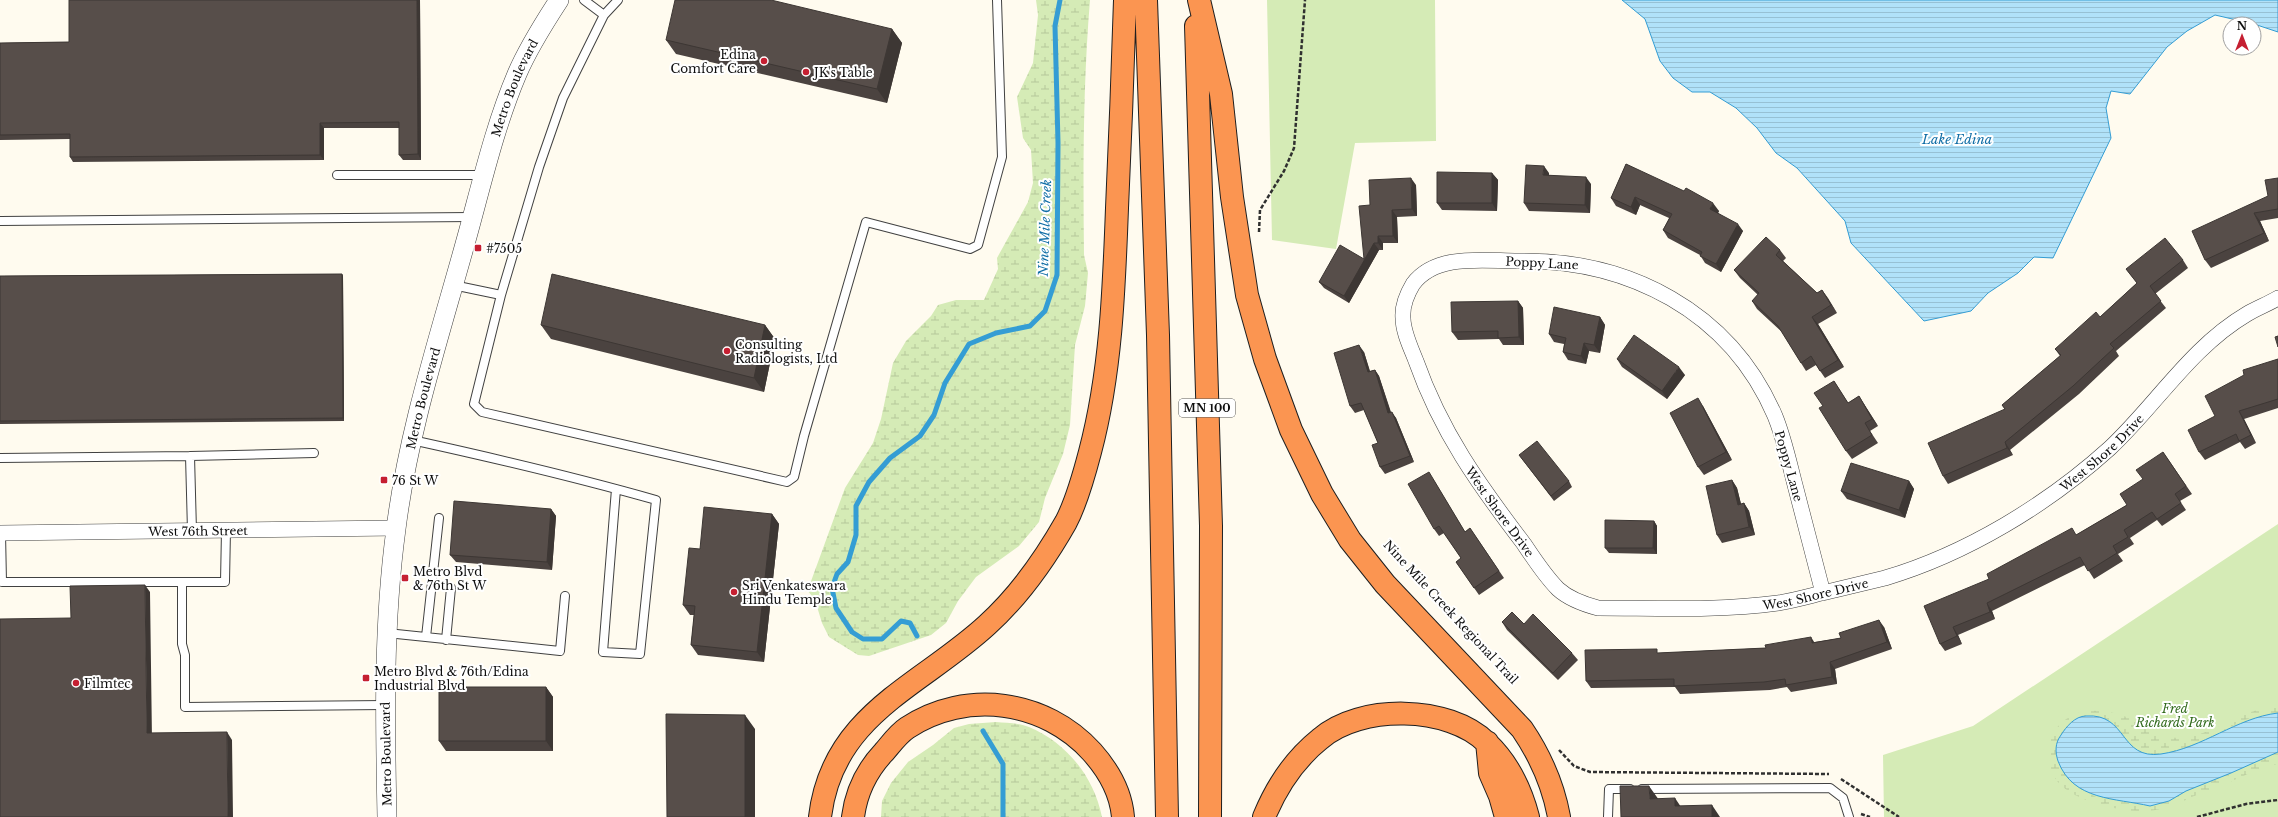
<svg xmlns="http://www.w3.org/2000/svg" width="2278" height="817" font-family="'Libre Baskerville',serif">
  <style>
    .green { fill: #d5ebb6 }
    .wetland { fill: url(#wetland-marsh) }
    .water { fill: url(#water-rules); stroke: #349dd4 }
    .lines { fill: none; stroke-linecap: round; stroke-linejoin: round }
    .stream { stroke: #349dd4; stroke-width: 5 }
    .service-casing { stroke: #414141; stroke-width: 10 }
    .minor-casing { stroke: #414141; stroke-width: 16 }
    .tertiary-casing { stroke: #414141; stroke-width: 20 }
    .motorway-casing { stroke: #1f1f1f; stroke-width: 24 }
    .path { stroke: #303030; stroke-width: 2.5; stroke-dasharray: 4 2; stroke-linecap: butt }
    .service { stroke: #fff; stroke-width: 8 }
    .minor { stroke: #fff; stroke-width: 15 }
    .tertiary { stroke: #fff; stroke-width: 19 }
    .motorway { stroke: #fb9551; stroke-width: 22 }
    .wall { fill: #4b4340 }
    .shaded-wall { fill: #3d3734 }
    .building { fill: #574e4a; stroke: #3d3734 }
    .poi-dot { fill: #c51f31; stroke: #fff; stroke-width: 1.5 }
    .labels { text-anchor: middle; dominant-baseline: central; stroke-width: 4; stroke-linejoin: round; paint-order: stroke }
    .shield { fill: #fff; stroke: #565656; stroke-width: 1 }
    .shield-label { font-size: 11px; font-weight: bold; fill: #0e0e0e }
    .poi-label { font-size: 12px; fill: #0e0e0e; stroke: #fff; text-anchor: start }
    .street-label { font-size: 12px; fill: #0e0e0e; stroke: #fff }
    .park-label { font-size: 12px; font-style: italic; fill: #30691b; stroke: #fff }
    .water-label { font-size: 13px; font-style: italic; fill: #116ea6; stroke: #fff }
  </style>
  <defs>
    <pattern id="wetland-marsh" width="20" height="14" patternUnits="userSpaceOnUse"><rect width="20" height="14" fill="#d5ebb6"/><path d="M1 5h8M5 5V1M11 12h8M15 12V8" fill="none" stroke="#b6c89b"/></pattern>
    <pattern id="water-rules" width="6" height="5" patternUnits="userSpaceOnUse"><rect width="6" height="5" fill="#b1e2f9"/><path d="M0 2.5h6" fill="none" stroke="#97c1d4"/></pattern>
  </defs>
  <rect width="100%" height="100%" fill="#fffbef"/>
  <path class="green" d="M1267,0H1435L1436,141L1355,143L1336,249L1272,240Z
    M2278,524V817H1884L1883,755L1973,726Z"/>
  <path class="wetland" d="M1036,0H1090C1083,85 1083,170 1084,255L1088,273L1085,306L1075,345L1070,425L1063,454L1045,498L1039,522L1019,546L976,577L958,601L946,623L931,635L869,656L858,655L829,637L822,623L815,600L808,591L810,584L845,488L873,443L881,419L893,363L906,341L931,316L938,305L956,300H984L998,269L997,258L1028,202L1033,183L1031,150L1023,138L1017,97L1033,63L1038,15Z
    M2278,707V713C2266,714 2256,716 2245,720C2222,730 2163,766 2139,753C2131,749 2119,730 2113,723L2079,718L2067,726L2061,769L2073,784L2098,798L2150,806L2169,801L2186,791L2231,773L2278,752V764C2261,767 2246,775 2230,782C2218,787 2206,791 2194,796C2180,803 2164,810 2148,811C2123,813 2069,801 2055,778C2049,769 2049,756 2050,745C2051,730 2064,718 2078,713C2093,708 2117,712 2131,719C2142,725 2153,735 2165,737C2195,742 2226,723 2251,712C2259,709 2270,709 2278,707Z
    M996,722C1007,723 1019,723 1029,727C1067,743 1094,777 1102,817H881L882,801L891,783L908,762L933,745L954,728L969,724Z"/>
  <path class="water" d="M1622,0H2278V32L2254,24L2215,15L2187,31L2167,47L2130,94L2111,91L2106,108L2111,138L2053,258L2034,257L2018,273L1988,293L1971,311L1924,321L1851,243L1845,221L1797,168L1776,153L1757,128L1736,108L1710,92H1692L1673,78L1660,61L1645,19Z
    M2278,713V752L2231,773L2186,791L2169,801L2150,806C2116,798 2073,801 2058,761C2055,752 2055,743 2061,735C2066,727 2075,716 2086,716C2128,713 2119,760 2161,754C2203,748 2236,718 2278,713Z"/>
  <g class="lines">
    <path class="stream" d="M917,636L910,623L901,621L882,639H863L852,632L836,608L832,588L837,574L848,562L856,535V506L869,482L890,458L920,436L934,415L945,383L969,344L996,333L1030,326L1045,311L1057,275L1058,143L1055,26L1060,0
      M983,731L1003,764V817"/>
    <g class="service-casing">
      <path id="service" d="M584,0L604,15L618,0
        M337,175H483
        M0,221L473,217
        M453,285L501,295L539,167L563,98L604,15
        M501,295L474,404L482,412L787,482L794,477L804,436L866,222L970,249L978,245L1002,157L997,0
        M412,440C494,458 575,477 656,500L640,654L603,652L616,489
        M190,456L314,453
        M0,458L190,456L192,531
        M1,533L2,582H225L226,530
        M182,582V644L185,655V707L385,705
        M387,633L560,651L565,596
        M426,637L439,518
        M446,640L451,588
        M1642,789L1830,788L1843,798L1849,817
        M1608,817L1609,789H1630"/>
    </g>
    <g class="minor-casing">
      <g id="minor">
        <path id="s1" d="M0,533L396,528"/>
        <path id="s2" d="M1823,593C1814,557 1804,521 1795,485C1789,462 1784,438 1775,416C1730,311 1628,259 1518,261C1484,261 1436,253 1413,284C1407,294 1402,306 1403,318C1403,332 1411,348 1416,361C1441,432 1479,485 1524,544C1534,559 1545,576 1558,589C1569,599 1583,604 1598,608C1658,608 1719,611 1778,603C1797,600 1816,594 1835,590C1852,586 1868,582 1885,578C1966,554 2047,505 2110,448C2156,405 2191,347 2247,314C2257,308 2268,304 2278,298"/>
      </g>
    </g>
    <g class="tertiary-casing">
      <g id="tertiary">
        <path id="s3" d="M387,817C385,720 383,625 396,529C408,432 439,338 465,244C481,187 494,128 517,74C528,48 544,23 559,0"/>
      </g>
    </g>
    <g class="motorway-casing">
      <path id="motorway" d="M1146,0L1158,335L1167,817
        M1199,0L1221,94L1232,197L1247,295L1265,359L1291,430L1322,494L1350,540L1385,584L1522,729C1541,757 1553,784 1559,817
        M1196,26L1211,526L1210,817
        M1487,742L1490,773L1500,796L1506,817
        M820,817C832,714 921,686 987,625C1019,596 1045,559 1066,522C1077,501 1084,475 1090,452C1111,373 1114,290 1117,208C1120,139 1123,69 1125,0
        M853,817C856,793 867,770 884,752C891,744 898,734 907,728C966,689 1045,700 1092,752C1108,770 1121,793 1123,817
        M1264,817C1276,788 1295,759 1320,739C1360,704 1449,705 1487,743C1508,763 1521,790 1528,817"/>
    </g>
    <path class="path" d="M1259,232L1260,210L1284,171L1294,148L1305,0
      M1559,750L1574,766L1590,772L1829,774
      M1841,779L1899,817
      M1861,814L1870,817
      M2197,817L2246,804L2278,800"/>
    <use href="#service" class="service"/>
    <use href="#minor" class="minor"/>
    <use href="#tertiary" class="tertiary"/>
    <use href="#motorway" class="motorway"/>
  </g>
  <path class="wall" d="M69,0H420L421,160H403L399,155V128H324V160L73,162L70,157V139L0,140V43L69,42Z
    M892,29L902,43L887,103L676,54L666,40Z
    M1626,164L1719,211L1718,213L1743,231L1721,272L1705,263L1700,255L1668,238L1663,230L1669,218L1640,205L1636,215L1616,206L1611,198Z
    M1492,173L1498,180L1497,211L1442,210L1437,203Z
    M1549,173V175L1591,184L1590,213L1529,211L1524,203Z
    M2278,178V218L2260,221L2269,241L2211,268L2205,260L2268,196Z
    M1416,185L1417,216L1397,217L1398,243H1383V250H1379L1349,303L1324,288L1319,282L1364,259L1370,205Z
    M1780,250L1786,258L1783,261L1817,293L1822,290L1837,313L1818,324L1844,367L1825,378L1816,365L1806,371L1801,363L1782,332L1757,309L1752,301L1758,295L1740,278L1734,270Z
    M2183,260L2188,268L2155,294L2166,308L2116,351L2119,356L2079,394L2010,450L2013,455L1948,484L1943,476L2005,409L2002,405L2060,356L2055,349L2100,317L2137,283L2126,269Z
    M342,274L343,276L344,421L0,424V276Z
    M1518,301L1523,308L1524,345H1503L1499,339L1458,340L1452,332Z
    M1600,317L1605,325L1600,353L1589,351L1586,364L1568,360L1563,352L1564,344L1554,342L1549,334Z
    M541,325H765L775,339L764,392L551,339Z
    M1364,352L1370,371L1375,370L1379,376L1391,412L1396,418L1414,462L1385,474L1380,467L1378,443L1364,410L1355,413L1350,406Z
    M1617,359L1685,375L1667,399L1622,367Z
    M2278,359V408L2244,419L2256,443L2245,449L2240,442L2205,460L2199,452L2215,416Z
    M1834,381L1848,403L1859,396L1878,426L1870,431L1878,443L1852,459L1846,451L1823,406Z
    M1703,406L1732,460L1704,475L1698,467Z
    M2163,452L2192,494L2180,501L2186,510L2162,526L2157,520L2130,538L2134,544L2118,554L2123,561L2094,579L2085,565L1992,611L1995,619L1958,635L1962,644L1945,651L1940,644L1989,579L2076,535L2127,505L2143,479Z
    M1519,455L1569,481L1572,487L1554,501Z
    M1433,479L1465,532L1470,528L1504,578L1479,595L1456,562L1461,558L1444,533L1439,536L1434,529Z
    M1732,480L1737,488L1741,504L1744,503L1749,511L1755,535L1722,543L1717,535Z
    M1909,481L1914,489L1905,518L1847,499L1841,491Z
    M551,509L556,516L552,570L456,562L450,555Z
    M772,514L779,524L764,662L698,655L691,645L694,615H690L683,605L700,549Z
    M1654,521L1657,526V554L1609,553L1605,548Z
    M1502,622L1572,653L1578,660L1558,680L1507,630Z
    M1884,627L1892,649L1835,669L1837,684L1791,692L1787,687L1770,690L1680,694L1675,687L1591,688L1586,681L1660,653L1766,648L1815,642L1841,638Z
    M546,687L553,697V751H446L439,741Z"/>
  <path class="shaded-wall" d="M417,0H420L421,160L418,154Z
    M892,29L902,43L887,103L877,89Z
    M320,123L324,128V160L320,155Z
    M1544,166L1549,173V182L1543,175Z
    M1492,173L1498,180L1497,211L1492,203Z
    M1586,177L1591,184L1590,213L1585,205Z
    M1411,178L1416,185L1417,216L1412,209Z
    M1635,197L1640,205L1636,215L1631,207Z
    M1713,203L1719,211L1716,217L1710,209Z
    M1392,210L1397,217L1398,243L1393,236Z
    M2254,213L2260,221L2269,241L2264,233Z
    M1738,224L1743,231L1721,272L1716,264Z
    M1378,236L1383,243V250L1378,243Z
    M1374,243L1379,250L1349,303L1344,296Z
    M342,274L343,276L344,421L343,418Z
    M1822,290L1828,298L1837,313L1831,305Z
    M1518,301L1523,308L1524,345L1519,337Z
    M1600,317L1605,325L1600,353L1594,345Z
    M1812,317L1818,324L1844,367L1838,360Z
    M765,325L775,339L764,392L754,378Z
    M1584,343L1589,351L1586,364L1581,356Z
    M1359,345L1364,352L1372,379L1368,372Z
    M1679,367L1685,375L1667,399L1662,391Z
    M1375,370L1379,376L1393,420L1388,413Z
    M1859,396L1864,404L1878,426L1872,419Z
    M1698,398L1703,406L1732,460L1726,452Z
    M2239,411L2244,419L2256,443L2251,435Z
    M1392,412L1396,418L1414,462L1410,456Z
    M2005,442L2010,450L2013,455L2007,448Z
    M1732,480L1737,488L1743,512L1738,505Z
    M1909,481L1914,489L1905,518L1899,510Z
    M1744,503L1749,511L1755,535L1749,527Z
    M551,509L556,516L552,570L547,562Z
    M772,514L779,524L764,662L757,652Z
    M1654,521L1657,526V554L1653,548Z
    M145,585L150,592L152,741L147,733Z
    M1987,603L1992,611L1995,619L1990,612Z
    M1879,620L1884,627L1892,649L1887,642Z
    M1953,627L1958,635L1962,644L1957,636Z
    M1811,637L1816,645L1812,643Z
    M1830,662L1835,669L1837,684L1832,677Z
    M546,687L553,697V751L546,741Z
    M745,715L755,729V817H745Z
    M227,732L232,740L233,817H228Z
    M1649,786L1659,800L1650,799Z
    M1675,798L1685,813L1675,806Z
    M1712,805L1720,817H1712Z"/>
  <path class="building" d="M69,0H417L418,154L399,155V122L320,123V155L70,157V134L0,135V43L69,42Z
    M675,0H771L892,29L877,89L666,40Z
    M1626,164L1684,191L1686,188L1713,203L1710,209L1738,224L1716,264L1700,256L1702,252L1663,230L1672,214L1635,197L1631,207L1611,198Z
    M1526,165L1544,166L1543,175L1586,177L1585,205L1524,203Z
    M1437,172L1492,173V203H1437Z
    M1411,178L1412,209L1392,210L1393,236H1378V243H1374L1344,296L1319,282L1340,245L1364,259L1359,206L1370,205L1369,180Z
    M2278,178V209L2254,213L2264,233L2205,260L2192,231L2268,196L2265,180Z
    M1766,237L1780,250L1776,255L1817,293L1822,290L1831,305L1812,317L1838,360L1820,371L1811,356L1801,363L1778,326L1752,301L1759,293L1734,270Z
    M2165,238L2183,260L2150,286L2161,301L2110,344L2114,348L2073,386L2005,442L2007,448L1943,476L1928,443L2005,409L2002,405L2061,355L2055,349L2096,312L2100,317L2137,283L2126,269Z
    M342,274L343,418L0,421V276Z
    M552,274L765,325L754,378L541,325Z
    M1518,301L1519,337L1498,338V331L1452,332L1451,302Z
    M1554,307L1600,317L1594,345L1584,343L1581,356L1563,352L1566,338L1549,334Z
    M1634,335L1679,367L1662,391L1617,359Z
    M2278,336V347L2275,337Z
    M1359,345L1368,372L1375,370L1388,413L1392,412L1410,456L1380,467L1372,445L1378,443L1361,403L1350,406L1334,353Z
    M2278,359V399L2239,411L2251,435L2239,441L2236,434L2199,452L2188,430L2215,416L2205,396L2244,375L2243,370Z
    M1834,381L1848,403L1859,396L1872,419L1865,423L1872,435L1846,451L1819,408L1823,406L1814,393Z
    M1698,398L1726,452L1698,467L1670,413Z
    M1537,441L1569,481L1551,496L1519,455Z
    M2163,452L2186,486L2175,494L2181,503L2157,519L2152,512L2124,530L2128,537L2113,546L2117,553L2088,571L2080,557L1987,603L1990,612L1953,627L1957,636L1940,644L1924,606L1989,579L1987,574L2072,528L2076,535L2127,505L2120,494L2143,479L2136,470Z
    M1851,463L1909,481L1899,510L1841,491Z
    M1429,472L1465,532L1470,528L1499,571L1474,588L1456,562L1461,558L1439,526L1434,529L1408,484Z
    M1732,480L1738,505L1744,503L1749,527L1717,535L1706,486Z
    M454,501L551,509L547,562L450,555Z
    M704,507L772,514L757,652L691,645L695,606L683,605L689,548L700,549Z
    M1605,520L1654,521L1653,548H1605Z
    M145,585L147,733L227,732L228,817H0V619L71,618L70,586Z
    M1512,612L1524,624L1533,614L1572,653L1553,673L1502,622Z
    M1879,620L1887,642L1830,662L1832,677L1786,685L1785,679L1764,682L1674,686V679L1586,681L1585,650L1657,649V653L1766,648L1765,645L1811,637L1812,643L1841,638L1839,633Z
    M439,687H546V741H439Z
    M666,714L745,715V817H667Z
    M1620,786H1649L1650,799L1675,798V806L1712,805V817H1621Z"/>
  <g class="poi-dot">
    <circle cx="764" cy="61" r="4"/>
    <circle cx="806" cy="72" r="4"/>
    <rect x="474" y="244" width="8" height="8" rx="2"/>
    <circle cx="727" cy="351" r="4"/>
    <rect x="380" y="476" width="8" height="8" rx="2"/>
    <rect x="401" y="574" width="8" height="8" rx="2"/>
    <circle cx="734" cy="592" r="4"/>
    <rect x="362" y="674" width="8" height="8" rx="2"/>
    <circle cx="76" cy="683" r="4"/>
  </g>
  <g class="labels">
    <rect class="shield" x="1179" y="399" width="56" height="18" rx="3"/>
    <g class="shield-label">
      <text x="1207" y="408">MN 100</text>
    </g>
    <g class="poi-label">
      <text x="756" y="54" text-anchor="end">Edina<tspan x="756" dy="14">Comfort Care</tspan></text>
      <text x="814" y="72">JK's Table</text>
      <text x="486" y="248">#7505</text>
      <text x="735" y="344">Consulting<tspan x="735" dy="14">Radiologists, Ltd</tspan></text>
      <text x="392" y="480">76 St W</text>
      <text x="413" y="571">Metro Blvd<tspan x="413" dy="14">&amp; 76th St W</tspan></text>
      <text x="742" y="585">Sri Venkateswara<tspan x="742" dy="14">Hindu Temple</tspan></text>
      <text x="374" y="671">Metro Blvd &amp; 76th/Edina<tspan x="374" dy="14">Industrial Blvd</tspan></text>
      <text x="84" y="683">Filmtec</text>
    </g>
    <g class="street-label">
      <text stroke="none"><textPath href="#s3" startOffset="746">Metro Boulevard</textPath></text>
      <text transform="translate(1542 263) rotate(3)">Poppy Lane</text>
      <text stroke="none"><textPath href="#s3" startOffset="422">Metro Boulevard</textPath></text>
      <text stroke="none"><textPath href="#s2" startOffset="1553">West Shore Drive</textPath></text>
      <text transform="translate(1789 466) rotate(74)">Poppy Lane</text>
      <text stroke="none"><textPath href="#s2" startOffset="869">West Shore Drive</textPath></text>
      <text stroke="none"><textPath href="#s1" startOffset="198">West 76th Street</textPath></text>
      <text stroke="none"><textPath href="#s2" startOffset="1229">West Shore Drive</textPath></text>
      <text transform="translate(1451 612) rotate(47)">Nine Mile Creek Regional Trail</text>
      <text transform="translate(386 754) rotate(-91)">Metro Boulevard</text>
    </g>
    <g class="park-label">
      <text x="2175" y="708">Fred<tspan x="2175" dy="14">Richards Park</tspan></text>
    </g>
    <g class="water-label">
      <text x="1957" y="139">Lake Edina</text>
      <text transform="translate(1045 228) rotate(-88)">Nine Mile Creek</text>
    </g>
  </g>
  <g transform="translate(2242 36)"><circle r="19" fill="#ffffff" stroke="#9f9f9f"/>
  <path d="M0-3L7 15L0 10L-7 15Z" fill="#c51f31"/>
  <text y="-6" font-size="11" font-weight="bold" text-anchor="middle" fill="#0e0e0e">N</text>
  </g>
</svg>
